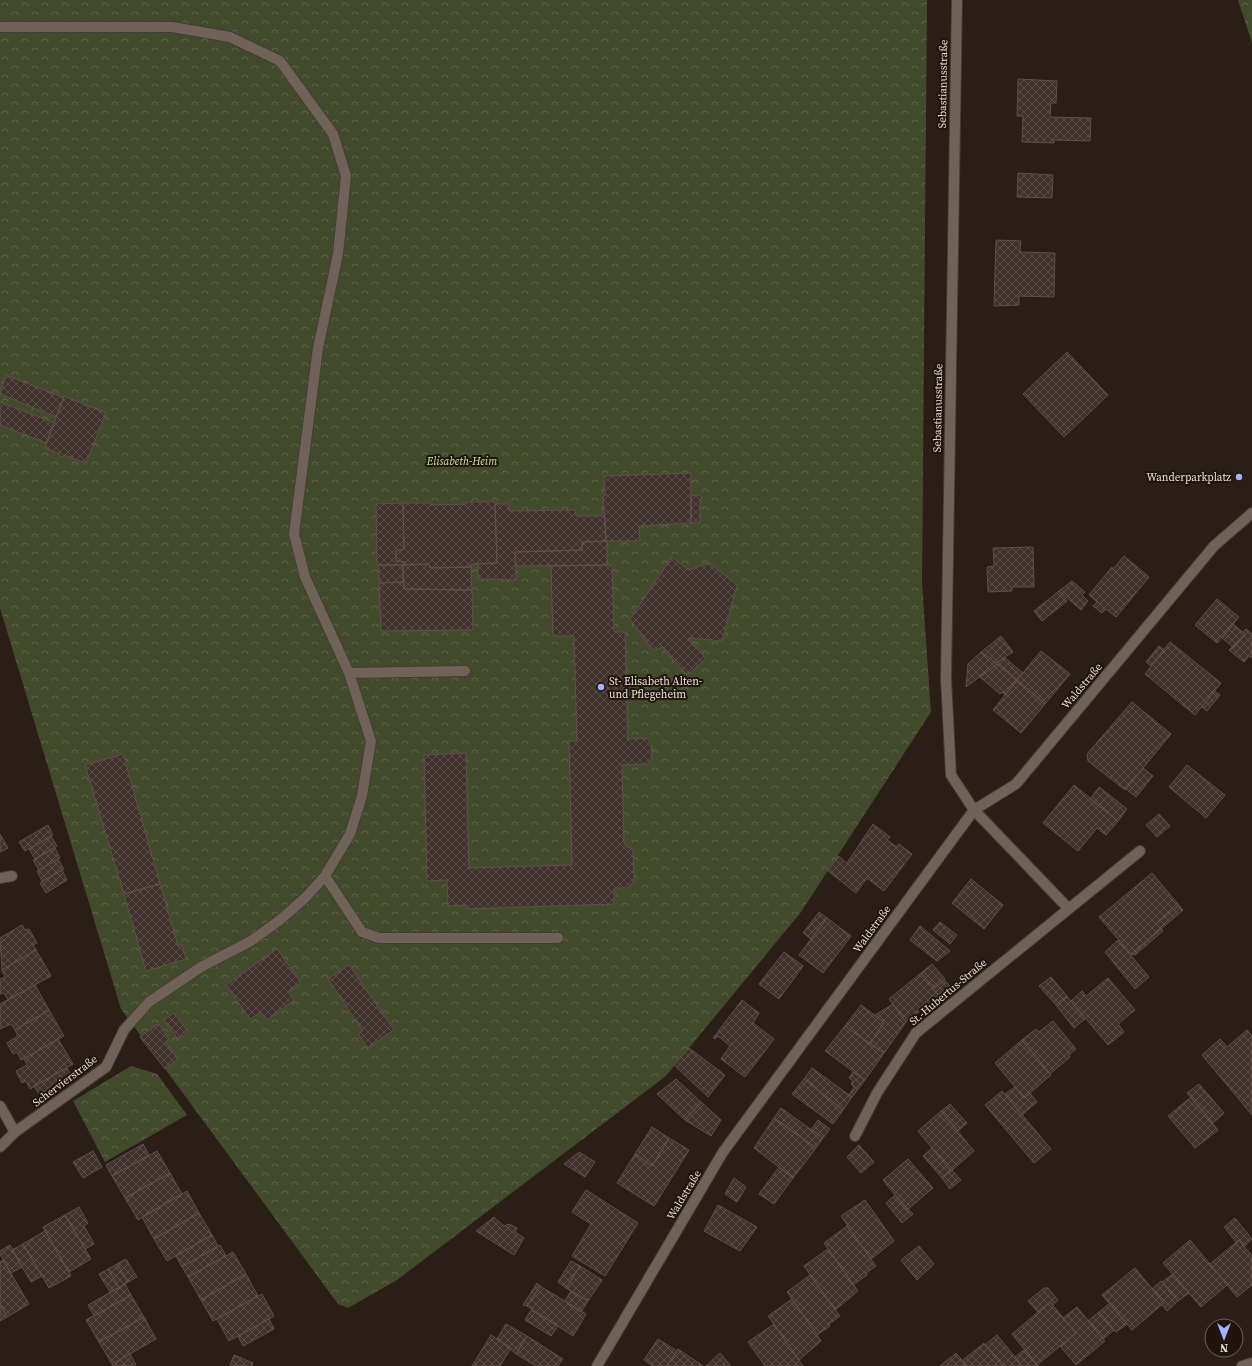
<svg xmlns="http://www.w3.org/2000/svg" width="1252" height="1366" font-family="'Source Serif 4',serif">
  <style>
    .park { fill: url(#park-crowns) }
    .building { fill: url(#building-cross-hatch); stroke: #604f4a }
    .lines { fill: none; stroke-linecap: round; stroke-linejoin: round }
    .service-casing { stroke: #453c36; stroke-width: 12 }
    .minor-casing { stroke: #453c36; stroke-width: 12 }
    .service { stroke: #706258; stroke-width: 10 }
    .minor { stroke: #706258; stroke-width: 10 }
    .poi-dot { fill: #a8b0fc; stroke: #20150d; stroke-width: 1.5 }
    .labels { text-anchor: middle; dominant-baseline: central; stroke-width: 4; stroke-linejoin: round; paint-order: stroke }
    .street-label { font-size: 11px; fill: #e7dfd9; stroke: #20150d }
    .park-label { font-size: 11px; font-style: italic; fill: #cee4a0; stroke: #20150d }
    .poi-label { font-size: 11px; fill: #e7dfd9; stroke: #20150d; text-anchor: end }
  </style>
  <defs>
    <pattern id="park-crowns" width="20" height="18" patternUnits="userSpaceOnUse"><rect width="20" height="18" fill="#414b2c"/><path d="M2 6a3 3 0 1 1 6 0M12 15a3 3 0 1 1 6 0" fill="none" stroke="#5c644a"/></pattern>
    <pattern id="building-cross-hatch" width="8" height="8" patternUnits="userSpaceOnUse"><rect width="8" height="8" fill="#40312d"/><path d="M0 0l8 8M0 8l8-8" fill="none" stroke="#5c4e4b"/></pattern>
  </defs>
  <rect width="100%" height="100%" fill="#2a1e16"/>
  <path class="park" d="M0,0H927L922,583L931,712L801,912L666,1076L397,1280L348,1308L338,1304L121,1009L0,608Z
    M1238,0H1252V43Z
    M131,1066L157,1074L187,1115L105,1162L73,1101Z"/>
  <path class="building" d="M1018,79L1057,81L1056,103H1051L1050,117L1091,118L1090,141L1054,140V143L1022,142L1023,116H1017Z
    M1018,173L1053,175L1052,198L1017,197Z
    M996,240L1021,241L1020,252L1055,253L1054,297L1019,296V305L994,306Z
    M1067,352L1108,395L1064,437L1023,394Z
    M6,375L64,398L56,417L0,394Z
    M64,396L106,413L86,463L64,455L63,457L59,456L60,454L45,448Z
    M0,402L54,423L46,443L0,425Z
    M691,473V523L639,526L640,541H606L603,496H605L604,476Z
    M699,495L702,498L700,503V523H691V496Z
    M467,502H495L497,563L471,564V567L430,568L429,564L405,565V562L396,561V551L404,549L403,503H430V505L467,504Z
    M403,503L404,549L396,551V561L405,562V565H377L376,504Z
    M495,504H509V511L575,510L576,516H605L606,541L582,542V550L515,552L516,580L478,579V564L497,563Z
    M607,541V565L516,566L515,552L582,550V542Z
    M1033,547L1034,587H1012V591L988,592L987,567L994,566L993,548Z
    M1124,556L1149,577L1116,617L1106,609L1102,613L1093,606L1097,602L1089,595L1112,567L1113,569Z
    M672,557L688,570L709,563L737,585L722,641L688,638L706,659L687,675L662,647L654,651L630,619Z
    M429,564L430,568L471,567L472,590L404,589L403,565Z
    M379,565H403V582L379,583Z
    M612,565L614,632H625L628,739L646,738L651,743L652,759L647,764L622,765L624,844L633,851L634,881L628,888H614V904L468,909L467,905L448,906L447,880L427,881L424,755L466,753L469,868L572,865L569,741H577L574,636H553L551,566Z
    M1072,581L1085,592L1082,595L1088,601L1081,610L1059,591Z
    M403,582L404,589L472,590L473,630L381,631L379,583Z
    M1059,591L1067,601L1042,621L1034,611Z
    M1217,599L1239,617L1217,643L1195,625Z
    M1233,624L1245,634L1234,648L1222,638Z
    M1246,629L1252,634V658L1249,656L1244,662L1229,650L1245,634L1243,632Z
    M1001,636L1013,652L996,663L981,652Z
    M1170,642L1221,683L1195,715L1145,674Z
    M1159,646L1164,650L1151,666L1146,662Z
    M1041,651L1070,674L1045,704L1017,680Z
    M981,652L997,664L966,687L968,664Z
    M1005,658L1023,673L1017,680L996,663Z
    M997,664L1017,680L1005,695L1002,692L1000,694L980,677Z
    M1017,680L1045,704L1021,733L993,710Z
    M1214,691L1220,695L1207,711L1202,707Z
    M1132,702L1171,734L1125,790L1088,761L1087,754Z
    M123,754L160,884L124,894L85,765Z
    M1187,765L1225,795L1206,818L1169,787Z
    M1143,768L1153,776L1136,797L1126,789Z
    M1074,785L1118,821L1106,835L1097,828L1078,851L1043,823Z
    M1099,787L1127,809L1118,821L1090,799Z
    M1159,814L1170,826L1157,837L1146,825Z
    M873,824L890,837L887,840L897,847L899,844L912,854L884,891L867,878L856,893L828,871L838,856L847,863Z
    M48,825L53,835L25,851L19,842Z
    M0,834L8,848L0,852Z
    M51,836L57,846L35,859L29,849Z
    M55,848L60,858L39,870L33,860Z
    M58,859L64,869L42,881L37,871Z
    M62,870L67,880L46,893L40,883Z
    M1152,873L1183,910L1182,911L1178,906L1156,924L1161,929L1131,954L1099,917Z
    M971,879L1003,905L984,929L952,903Z
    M160,884L178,946L182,944L186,959L146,971L124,894Z
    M1178,906L1182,911L1161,929L1156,924Z
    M819,912L827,918L811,939L803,933Z
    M827,918L851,936L823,973L799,955Z
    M940,922L957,935L950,944L933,930Z
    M22,925L25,930L29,929L37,943L33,945L36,950L2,970L0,938Z
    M920,926L950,951L937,961L910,940Z
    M1161,929L1163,931L1135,955L1131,954Z
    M1118,940L1149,977L1135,989L1105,952Z
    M277,949L301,983L288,992L294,1000L267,1020L261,1012L250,1019L226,985Z
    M36,950L51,976L8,1000L4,993L0,994V979L5,977L2,970Z
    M784,952L803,966L779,999L759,984Z
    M932,964L945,979L935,987L931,984H930L921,973Z
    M349,965L394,1030L368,1048L358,1034L363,1031L328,979Z
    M921,973L930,984H931L935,987L933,989L939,996L906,1022L889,999Z
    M1051,977L1067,996L1056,1005L1039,986Z
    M1108,978L1135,1010L1118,1024L1124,1032L1108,1045L1071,1001L1082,991L1086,996Z
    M944,980L950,986L938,995L933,989Z
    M35,985L49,1010L15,1030L11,1024L0,1029V1004Z
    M1067,996L1085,1019L1074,1028L1056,1005Z
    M742,1000L759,1013L753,1023L774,1039L745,1077L721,1059L730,1046L718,1036L715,1039L713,1038Z
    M893,1004L906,1022L884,1053L870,1044L884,1022L875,1015Z
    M861,1005L884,1022L870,1044L845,1026Z
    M49,1010L64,1036L21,1060L17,1052L13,1054L7,1043L18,1036L15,1030Z
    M174,1013L188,1032L178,1039L164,1020Z
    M1053,1021L1076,1049L1069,1055L1070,1057L1050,1074L1022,1040L1036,1029L1039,1032Z
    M158,1024L169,1039L165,1042L178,1059L165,1069L140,1037Z
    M845,1026L884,1053L865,1080L825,1051Z
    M1247,1030L1252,1036V1115L1202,1055L1220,1039L1227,1047Z
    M58,1039L73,1064L30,1089L26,1081L22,1083L16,1071L27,1065L24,1059Z
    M1022,1040L1051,1075L1024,1098L995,1063Z
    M689,1048L725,1075L708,1097L674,1065Z
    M67,1068L73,1079L41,1097L34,1086Z
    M812,1068L852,1097L843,1110L804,1079Z
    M853,1072L865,1080L852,1097L849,1095L854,1087L851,1084L853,1081L849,1078Z
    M676,1079L701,1102L685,1120L657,1094Z
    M804,1079L843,1110L833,1124L792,1094Z
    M1199,1084L1224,1113L1213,1123L1187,1093Z
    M1015,1087L1024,1098L1030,1093L1037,1102L1022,1115L1005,1094Z
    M1002,1091L1051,1149L1034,1163L985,1105Z
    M1191,1097L1218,1130L1195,1148L1168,1116Z
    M701,1102L721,1120L711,1136L685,1120Z
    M950,1104L967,1123L958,1131L941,1111Z
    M781,1108L823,1138L816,1148L774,1118Z
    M941,1111L974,1151L951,1171L918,1131Z
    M774,1118L816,1148L793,1178L754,1148Z
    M818,1120L830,1129L823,1138L811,1130Z
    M652,1127L669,1138L652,1166L635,1154Z
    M669,1138L689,1150L654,1206L617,1183L635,1154L652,1166Z
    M143,1144L149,1155L112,1176L106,1165Z
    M859,1145L874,1162L861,1173L847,1157Z
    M932,1148L951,1171L942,1178L923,1156Z
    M93,1151L102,1167L83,1178L73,1162Z
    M157,1151L170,1173L125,1198L112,1176Z
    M579,1152L595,1162L585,1177L564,1164Z
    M908,1159L933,1188L907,1210L883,1180Z
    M779,1167L793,1178L774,1204L759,1194Z
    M952,1170L961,1180L950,1189L942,1178Z
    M170,1173L182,1194L138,1220L125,1198Z
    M734,1178L746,1187L737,1202L725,1194Z
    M586,1190L638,1223L605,1276L572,1256L591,1224L572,1212Z
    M187,1191L199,1213L154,1239L142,1217Z
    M895,1195L913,1214L902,1223L886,1203Z
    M865,1200L894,1241L871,1259L841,1216Z
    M718,1205L757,1227L740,1251L704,1231Z
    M79,1207L88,1223L84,1226L94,1244L85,1249L65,1215Z
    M199,1213L212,1235L167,1261L154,1239Z
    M65,1215L91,1259L69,1272L43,1227Z
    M494,1217L504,1226L509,1224L517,1228L515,1232L524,1238L514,1255L476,1231Z
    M1235,1218L1252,1239L1244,1247L1239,1240L1236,1242L1224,1227Z
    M847,1226L876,1266L866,1273L867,1275L853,1285L824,1243Z
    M45,1231L71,1276L49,1288L23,1244Z
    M212,1235L218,1246L182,1267L176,1256Z
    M1190,1240L1227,1285L1201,1307L1163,1263Z
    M1239,1240L1252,1256V1285L1237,1297L1210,1264Z
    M23,1244L42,1276L31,1282L12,1250Z
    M10,1245L22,1267L11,1273L0,1254V1251Z
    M220,1245L226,1256L188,1277L182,1267Z
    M919,1246L934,1264L917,1280L901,1260Z
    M828,1249L858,1291L835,1310L804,1266Z
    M233,1252L246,1274L201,1300L188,1277Z
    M126,1259L137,1277L128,1282L117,1264Z
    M3,1260L29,1304L7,1317L0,1304V1262Z
    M571,1261L580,1266L566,1288L558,1282Z
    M117,1264L128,1282L119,1288L108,1269Z
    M580,1266L602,1280L588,1301L566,1288Z
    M1135,1268L1164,1303L1132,1330L1102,1295Z
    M108,1269L119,1288L110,1292L99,1274Z
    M246,1274L258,1296L213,1321L201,1300Z
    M1173,1274L1189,1293L1178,1301L1162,1282Z
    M810,1275L840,1316L829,1324L830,1326L817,1335L787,1292Z
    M1161,1281L1178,1301L1167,1311L1162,1305L1164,1303L1152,1289Z
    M537,1283L540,1286L527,1306L523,1305Z
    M125,1284L131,1295L94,1316L88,1305Z
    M540,1286L586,1314L573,1336L527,1306Z
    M1044,1288H1048L1058,1300L1053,1305L1050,1302L1038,1312L1028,1301Z
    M571,1291L588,1301L581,1312L565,1301Z
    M262,1294L274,1316L229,1341L217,1319Z
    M131,1295L144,1317L99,1342L86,1320Z
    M792,1299L821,1341L799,1360L768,1316Z
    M1050,1302L1076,1333L1037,1365L1012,1334Z
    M1110,1303L1127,1324L1116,1332L1099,1312Z
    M0,1304L7,1317L0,1321Z
    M1077,1307L1105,1341L1076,1365L1060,1346L1076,1333L1063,1318Z
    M531,1310L558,1326L551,1336L525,1320Z
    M1099,1312L1114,1330L1103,1339L1088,1321Z
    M144,1317L156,1339L112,1364L99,1342Z
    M269,1319L274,1329L243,1346L238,1336Z
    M506,1324L527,1336L516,1354L510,1349L511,1348L497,1339Z
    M774,1324L778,1330L803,1366H765L748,1342Z
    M491,1335L511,1348L500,1366H472Z
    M997,1335L1015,1357L1022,1366H1003L985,1345Z
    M527,1336L563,1359L558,1366H536L516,1354Z
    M658,1339L677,1351L667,1366H653L644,1360Z
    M984,1343L985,1345L1003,1366H967L963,1360Z
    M678,1349L703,1366H667Z
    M1025,1349L1037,1365L1039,1366H1022L1015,1357Z
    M720,1353L731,1366H706Z
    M956,1353L967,1366H940Z
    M130,1354L136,1365L113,1366L112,1364Z
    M234,1355L253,1363L252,1366L230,1365Z"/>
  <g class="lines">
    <g class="service-casing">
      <path id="service" d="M1214,546L1252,513
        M0,878L12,876
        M0,1106L15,1132"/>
    </g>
    <g class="minor-casing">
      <path id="minor" d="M957,0L946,679L951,775L974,810L1068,908
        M0,27H172L230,37L280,61L333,134L346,176L338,254L318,348L294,534L305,577L349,673
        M325,876L350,834L362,796L371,741L349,673L465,671
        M855,1136L877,1093L916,1033L1140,851
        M0,1147L15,1132L106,1067L124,1030L149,1002L201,967L251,941L280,920L306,897L325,876L362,932L379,938H558
        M597,1366L723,1152L974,810L1016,784L1214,546
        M1242,1366L1252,1363"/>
    </g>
    <use href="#service" class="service"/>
    <use href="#minor" class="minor"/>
  </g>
  <g class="poi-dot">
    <circle cx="1239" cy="477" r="4"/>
    <circle cx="601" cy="687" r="4"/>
  </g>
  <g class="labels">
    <g class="street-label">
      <text transform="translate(943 84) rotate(-89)">Sebastianusstraße</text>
      <text transform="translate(938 408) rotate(-89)">Sebastianusstraße</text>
      <text transform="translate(1082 686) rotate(-50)">Waldstraße</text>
      <text transform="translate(872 929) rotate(-54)">Waldstraße</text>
      <text transform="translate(948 992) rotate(-40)">St.-Hubertus-Straße</text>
      <text transform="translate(65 1081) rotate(-37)">Schervierstraße</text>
      <text transform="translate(684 1195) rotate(-59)">Waldstraße</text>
    </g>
    <g class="park-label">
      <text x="462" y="461">Elisabeth-Heim</text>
    </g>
    <g class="poi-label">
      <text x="1231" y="477">Wanderparkplatz</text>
      <text x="609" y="681" text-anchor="start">St- Elisabeth Alten-<tspan x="609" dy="13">und Pflegeheim</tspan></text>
    </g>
  </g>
  <g transform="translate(1224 1338) rotate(180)"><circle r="19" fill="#20150d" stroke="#70665f"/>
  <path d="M0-3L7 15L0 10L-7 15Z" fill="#a8b0fc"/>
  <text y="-6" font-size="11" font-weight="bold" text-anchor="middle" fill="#e7dfd9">N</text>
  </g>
</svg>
